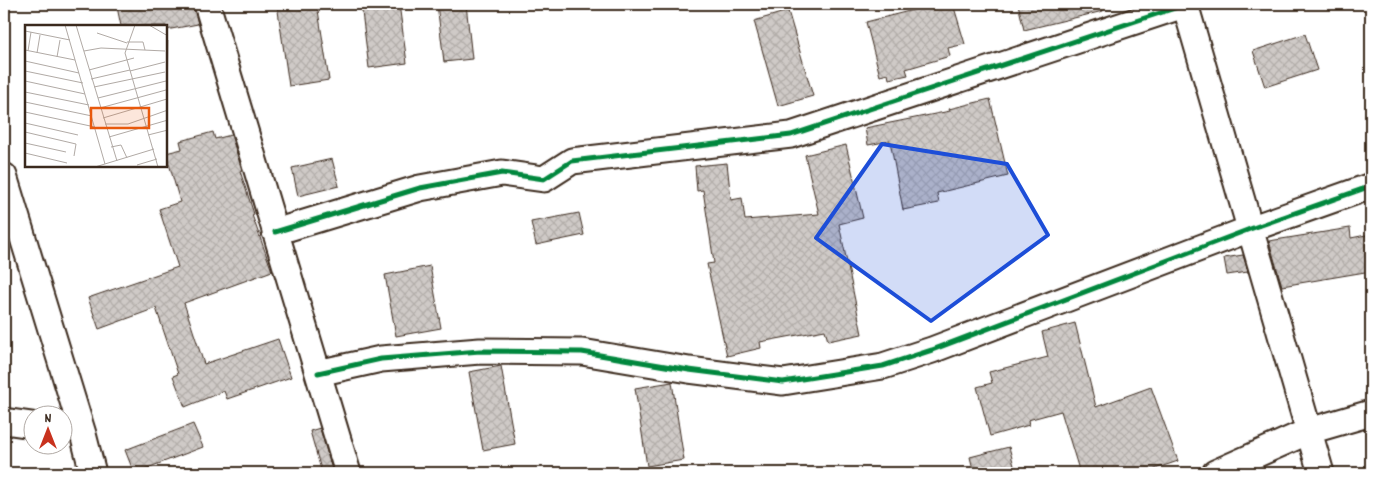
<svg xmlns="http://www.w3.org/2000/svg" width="1375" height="477" font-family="Dekko,sans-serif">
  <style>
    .building { fill: url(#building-cross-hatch); stroke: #3b2a1e }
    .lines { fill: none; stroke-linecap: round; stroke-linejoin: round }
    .street-casing { stroke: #3b2a1e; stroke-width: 29 }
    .street { stroke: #fff; stroke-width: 25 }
    .cycleway-casing { stroke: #fff; stroke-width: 8 }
    .cycleway { stroke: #00873e; stroke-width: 5 }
    .marked { fill: #1d4ed8; fill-opacity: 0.2; stroke: #1d4ed8; stroke-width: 4; stroke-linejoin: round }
    .inset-road { fill: none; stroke: #b1aaa5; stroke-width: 1 }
    .view { fill: #e8590c; fill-opacity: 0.15; stroke: #e8590c; stroke-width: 2.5 }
    .inset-edge { fill: none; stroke: #3b2a1e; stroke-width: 2.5 }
  </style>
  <defs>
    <pattern id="building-cross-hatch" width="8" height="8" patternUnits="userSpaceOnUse" patternTransform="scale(1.25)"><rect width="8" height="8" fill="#cfcac7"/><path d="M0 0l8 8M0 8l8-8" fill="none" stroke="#b3aeaa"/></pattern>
  </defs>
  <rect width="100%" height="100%" fill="#fff"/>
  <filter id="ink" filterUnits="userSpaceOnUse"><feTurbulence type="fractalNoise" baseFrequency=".02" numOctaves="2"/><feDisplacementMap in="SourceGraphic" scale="10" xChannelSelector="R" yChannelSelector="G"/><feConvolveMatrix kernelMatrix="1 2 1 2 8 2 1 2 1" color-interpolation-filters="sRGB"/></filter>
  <g filter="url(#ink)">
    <path class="building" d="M135,4H193L198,24L166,30V26H121L117,7Z
      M277,4H317L329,80L289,86Z
      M361,4H399L407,63L369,68Z
      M437,4H466L472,59L444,62Z
      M915,4H953L965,44L948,48L950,56L906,69L908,75L889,79L888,74L880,76L866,22L917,9Z
      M1018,4H1102L1103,11L1024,30Z
      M788,11L813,96L778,106L754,21Z
      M1305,34L1317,70L1265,87L1253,51Z
      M990,99L1008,176L937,193L939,203L903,210L890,141L868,145L865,128L950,111L949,109Z
      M213,132L215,139L231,135L242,170L240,171L254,214L252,215L272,271L184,303L204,364L278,339L291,377L227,399L224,391L185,407L173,376L178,374L156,308L99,329L88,298L178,267L159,209L180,202L166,153L182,149L180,141Z
      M846,145L863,218L839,224L862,334L828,341L825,330L760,342L761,348L727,356L707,264L714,263L703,190L697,191L695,166L727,163L731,200L742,198L745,220L819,214L805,155Z
      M332,159L339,186L298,196L292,168Z
      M579,213L584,235L536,245L531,222Z
      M1350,228L1351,238L1371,234V271L1282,286L1269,241Z
      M1243,255L1248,272L1227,275L1224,258Z
      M430,266L441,328L396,336L385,275Z
      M1075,323L1096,407L1151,387L1178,461L1143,473H1080L1061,411L1028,420L1029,425L990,436L977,387L992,383L989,372L1048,357L1042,332Z
      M501,366L515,444L483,450L469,372Z
      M672,382L684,460L647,466L635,388Z
      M193,424L203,447L134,473L125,450Z
      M320,428L333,473H322L310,431Z
      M1009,447L1016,473H974L970,457Z"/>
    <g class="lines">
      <g class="street-casing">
        <path id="street" d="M207,4L348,473
          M1185,4L1321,473
          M4,176L83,434L93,473
          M275,232L420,188L502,173L544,179L572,161L791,135L1187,4
          M318,373L381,359L480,351L582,352L689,370L783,382L883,366L932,350L1250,229L1371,186
          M4,421L32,425
          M1215,473L1309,431L1371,413"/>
      </g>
      <use href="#street" class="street"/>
      <g class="cycleway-casing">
        <path id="cycleway" d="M275,232L420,188L502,173L544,179L572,161L791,135L1187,4
          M318,373L381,359L480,351L582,352L689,370L783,382L883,366L932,350L1250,229L1371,186"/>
      </g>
      <use href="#cycleway" class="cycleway"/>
    </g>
  </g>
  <path class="marked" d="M882,144L1007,164L1048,235L931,321L816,238Z"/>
  <g transform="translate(25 25)">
    <rect width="142" height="142" fill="#fff"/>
    <path class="inset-road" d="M40,0L80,139M51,0L92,136M110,0L100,28L133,142M124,0L143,11M0,6L45,15M72,8L102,18M102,17H118L120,25M0,25L50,35M3,26L6,7M59,26L76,23L140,26M12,28L15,10M32,32L35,15M0,36L54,48M64,45L109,33M0,46L58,58M105,46L140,37M66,54L105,45M0,56L60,69M69,62L140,47M0,67L64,80M73,73L141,56M0,77L67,91M75,83L141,65M0,87L70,102M78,93L142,74L143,15M0,98L53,110M80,99H103L143,85M0,107L51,119L49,131M123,110L143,105M84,112L143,95M0,118L41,127M86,122L96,120L102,133M0,128L42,138M112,140L132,134M70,142L129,124"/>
    <path class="view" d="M66,83H124V103H66Z"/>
    <rect width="142" height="142" class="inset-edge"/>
  </g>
  <rect width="1375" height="477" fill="none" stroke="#fff" stroke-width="20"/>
  <rect x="10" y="10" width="1355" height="457" fill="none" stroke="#3b2a1e" stroke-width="2" filter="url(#ink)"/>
  <g transform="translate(48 430)"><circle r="24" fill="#ffffff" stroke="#b1aaa5"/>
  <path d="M0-4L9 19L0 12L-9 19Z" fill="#c8321e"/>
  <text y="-8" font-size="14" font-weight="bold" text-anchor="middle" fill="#3b2a1e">N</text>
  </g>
</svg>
